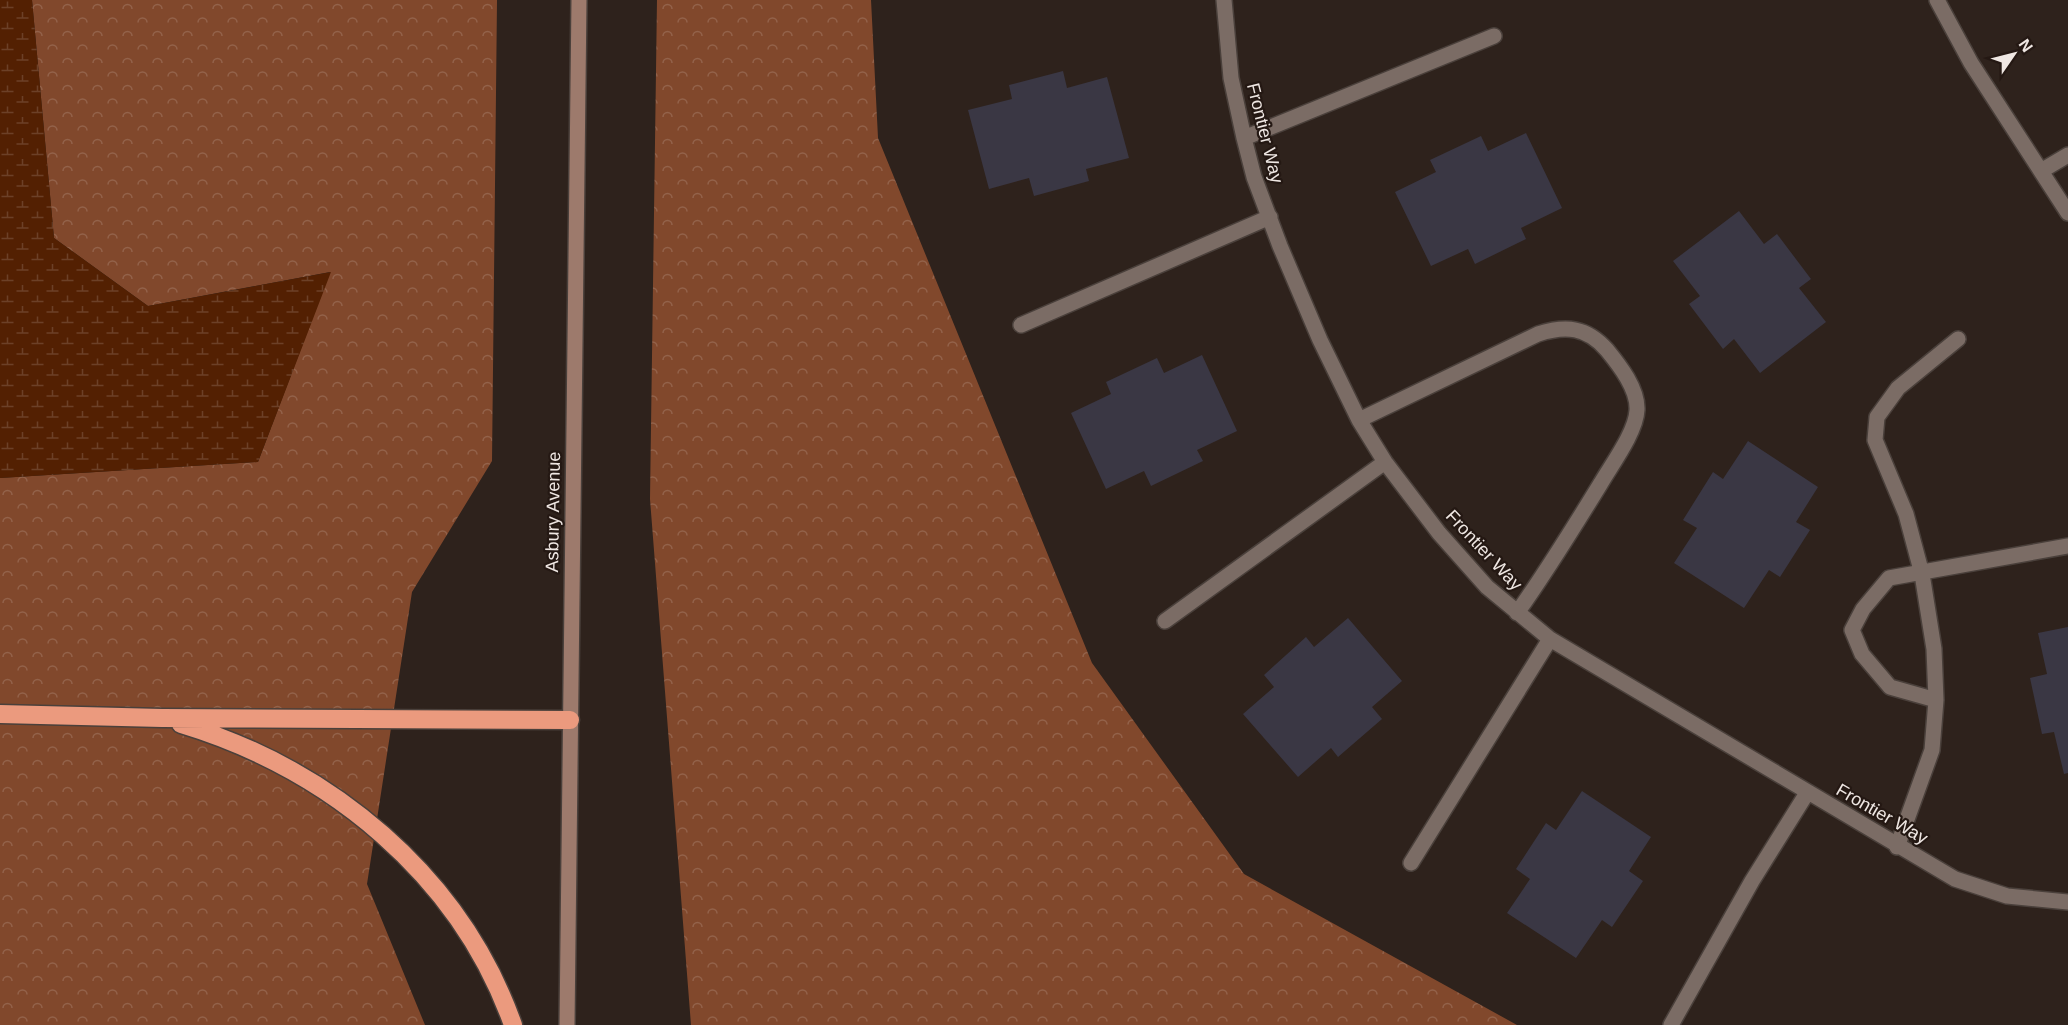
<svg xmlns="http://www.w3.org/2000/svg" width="2068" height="1025" font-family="Arial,sans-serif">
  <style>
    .forest { fill: url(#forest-crowns) }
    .wetland { fill: url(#wetland-marsh) }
    .building { fill: #3a3744 }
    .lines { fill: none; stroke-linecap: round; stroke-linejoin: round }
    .lane-casing { stroke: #4a403b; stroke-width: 18 }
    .street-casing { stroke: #4a403b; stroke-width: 18 }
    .secondary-casing { stroke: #4a403b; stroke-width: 18 }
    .highway-casing { stroke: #4a403b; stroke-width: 21 }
    .lane { stroke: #7b6c65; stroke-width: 15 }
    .street { stroke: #7b6c65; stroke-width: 15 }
    .secondary { stroke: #9d7a6c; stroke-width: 15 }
    .highway { stroke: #eb9a7e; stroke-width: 18 }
    .labels { text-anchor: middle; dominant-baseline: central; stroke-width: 4.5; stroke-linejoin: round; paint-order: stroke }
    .street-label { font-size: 18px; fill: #efe7e3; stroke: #241813 }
  </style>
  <defs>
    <pattern id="forest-crowns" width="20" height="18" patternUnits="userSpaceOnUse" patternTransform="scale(1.5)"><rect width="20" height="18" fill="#81482c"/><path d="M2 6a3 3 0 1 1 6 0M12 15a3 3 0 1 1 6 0" fill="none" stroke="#93624a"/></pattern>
    <pattern id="wetland-marsh" width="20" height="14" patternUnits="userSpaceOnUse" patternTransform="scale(1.5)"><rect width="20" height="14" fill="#532002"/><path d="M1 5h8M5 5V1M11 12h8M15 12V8" fill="none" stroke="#6c4027"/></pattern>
  </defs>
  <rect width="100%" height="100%" fill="#2e221c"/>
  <path class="forest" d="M32,0H497L492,461L412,592L367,884L425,1025H0V478L258,462L330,272L148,306L54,238Z
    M657,0H871L878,138L1092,663L1244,874L1517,1025H691L650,499Z"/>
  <path class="wetland" d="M0,0H32L54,238L148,306L331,272L258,462L0,478Z"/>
  <path class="building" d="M1063,71L1067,88L1107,77L1129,158L1086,169L1089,181L1034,196L1029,178L989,189L968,110L1012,99L1009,85Z
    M1526,133L1562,208L1521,228L1526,239L1475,264L1468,249L1431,266L1395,192L1436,172L1430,160L1481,136L1488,151Z
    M1739,211L1764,244L1777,234L1811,279L1799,288L1826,322L1760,373L1734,339L1723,349L1689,304L1700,296L1673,261Z
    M1202,355L1237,431L1197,450L1203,461L1151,486L1144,471L1106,489L1071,413L1111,394L1106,382L1157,358L1164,373Z
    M1748,441L1818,487L1796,522L1810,530L1780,577L1769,570L1744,608L1674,563L1697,528L1683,520L1713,472L1723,479Z
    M1348,618L1402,681L1372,707L1382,719L1338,757L1331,748L1298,777L1243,714L1274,687L1264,675L1306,637L1314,647Z
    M2068,627V773L2064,774L2054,732L2042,734L2030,678L2047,674L2038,633Z
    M1582,791L1651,837L1629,871L1643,881L1612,927L1602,920L1576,958L1507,913L1530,879L1516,869L1546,823L1556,830Z"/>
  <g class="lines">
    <g class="lane-casing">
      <path id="lane" d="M1936,700L1890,687L1862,654L1852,630L1863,609L1889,578L2068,546
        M1897,847L1932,750L1936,700L1934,649L1922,574L1906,514L1875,440L1877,417L1898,388L1958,339"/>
    </g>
    <g class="street-casing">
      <path id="street" d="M1224,0L1231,78L1244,138L1254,177L1280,246L1320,340L1359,420L1385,462L1439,533L1487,587L1550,639L1955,879L2007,896L2068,902
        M1937,0L1971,63L2068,213
        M1244,138L1494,36
        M2041,171L2068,155
        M1021,325L1270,217
        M1359,420L1538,334C1566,325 1587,327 1607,350C1620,366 1638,389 1637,410C1636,432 1612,464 1601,483C1574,527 1547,571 1517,613
        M1165,621L1385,462
        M1411,863L1550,639
        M1671,1025L1752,881L1807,793"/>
    </g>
    <g class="secondary-casing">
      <path id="secondary" d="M567,1025L579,0"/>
    </g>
    <g class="highway-casing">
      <path id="highway" d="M0,714L162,718L570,720
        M181,724C330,769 460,875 513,1025"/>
    </g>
    <use href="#lane" class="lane"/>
    <use href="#street" class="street"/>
    <use href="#secondary" class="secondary"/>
    <use href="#highway" class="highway"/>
  </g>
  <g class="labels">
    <g class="street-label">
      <text transform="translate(1265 133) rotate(76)">Frontier Way</text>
      <text transform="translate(553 512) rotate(-89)">Asbury Avenue</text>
      <text transform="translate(1484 550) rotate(47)">Frontier Way</text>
      <text transform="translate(1882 814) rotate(30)">Frontier Way</text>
    </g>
  </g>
  <g transform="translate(2014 54) rotate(55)" stroke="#241813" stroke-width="4.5" paint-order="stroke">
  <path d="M0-4.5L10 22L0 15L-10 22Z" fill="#efe7e3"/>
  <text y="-9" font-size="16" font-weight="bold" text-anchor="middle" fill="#efe7e3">N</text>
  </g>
</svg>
